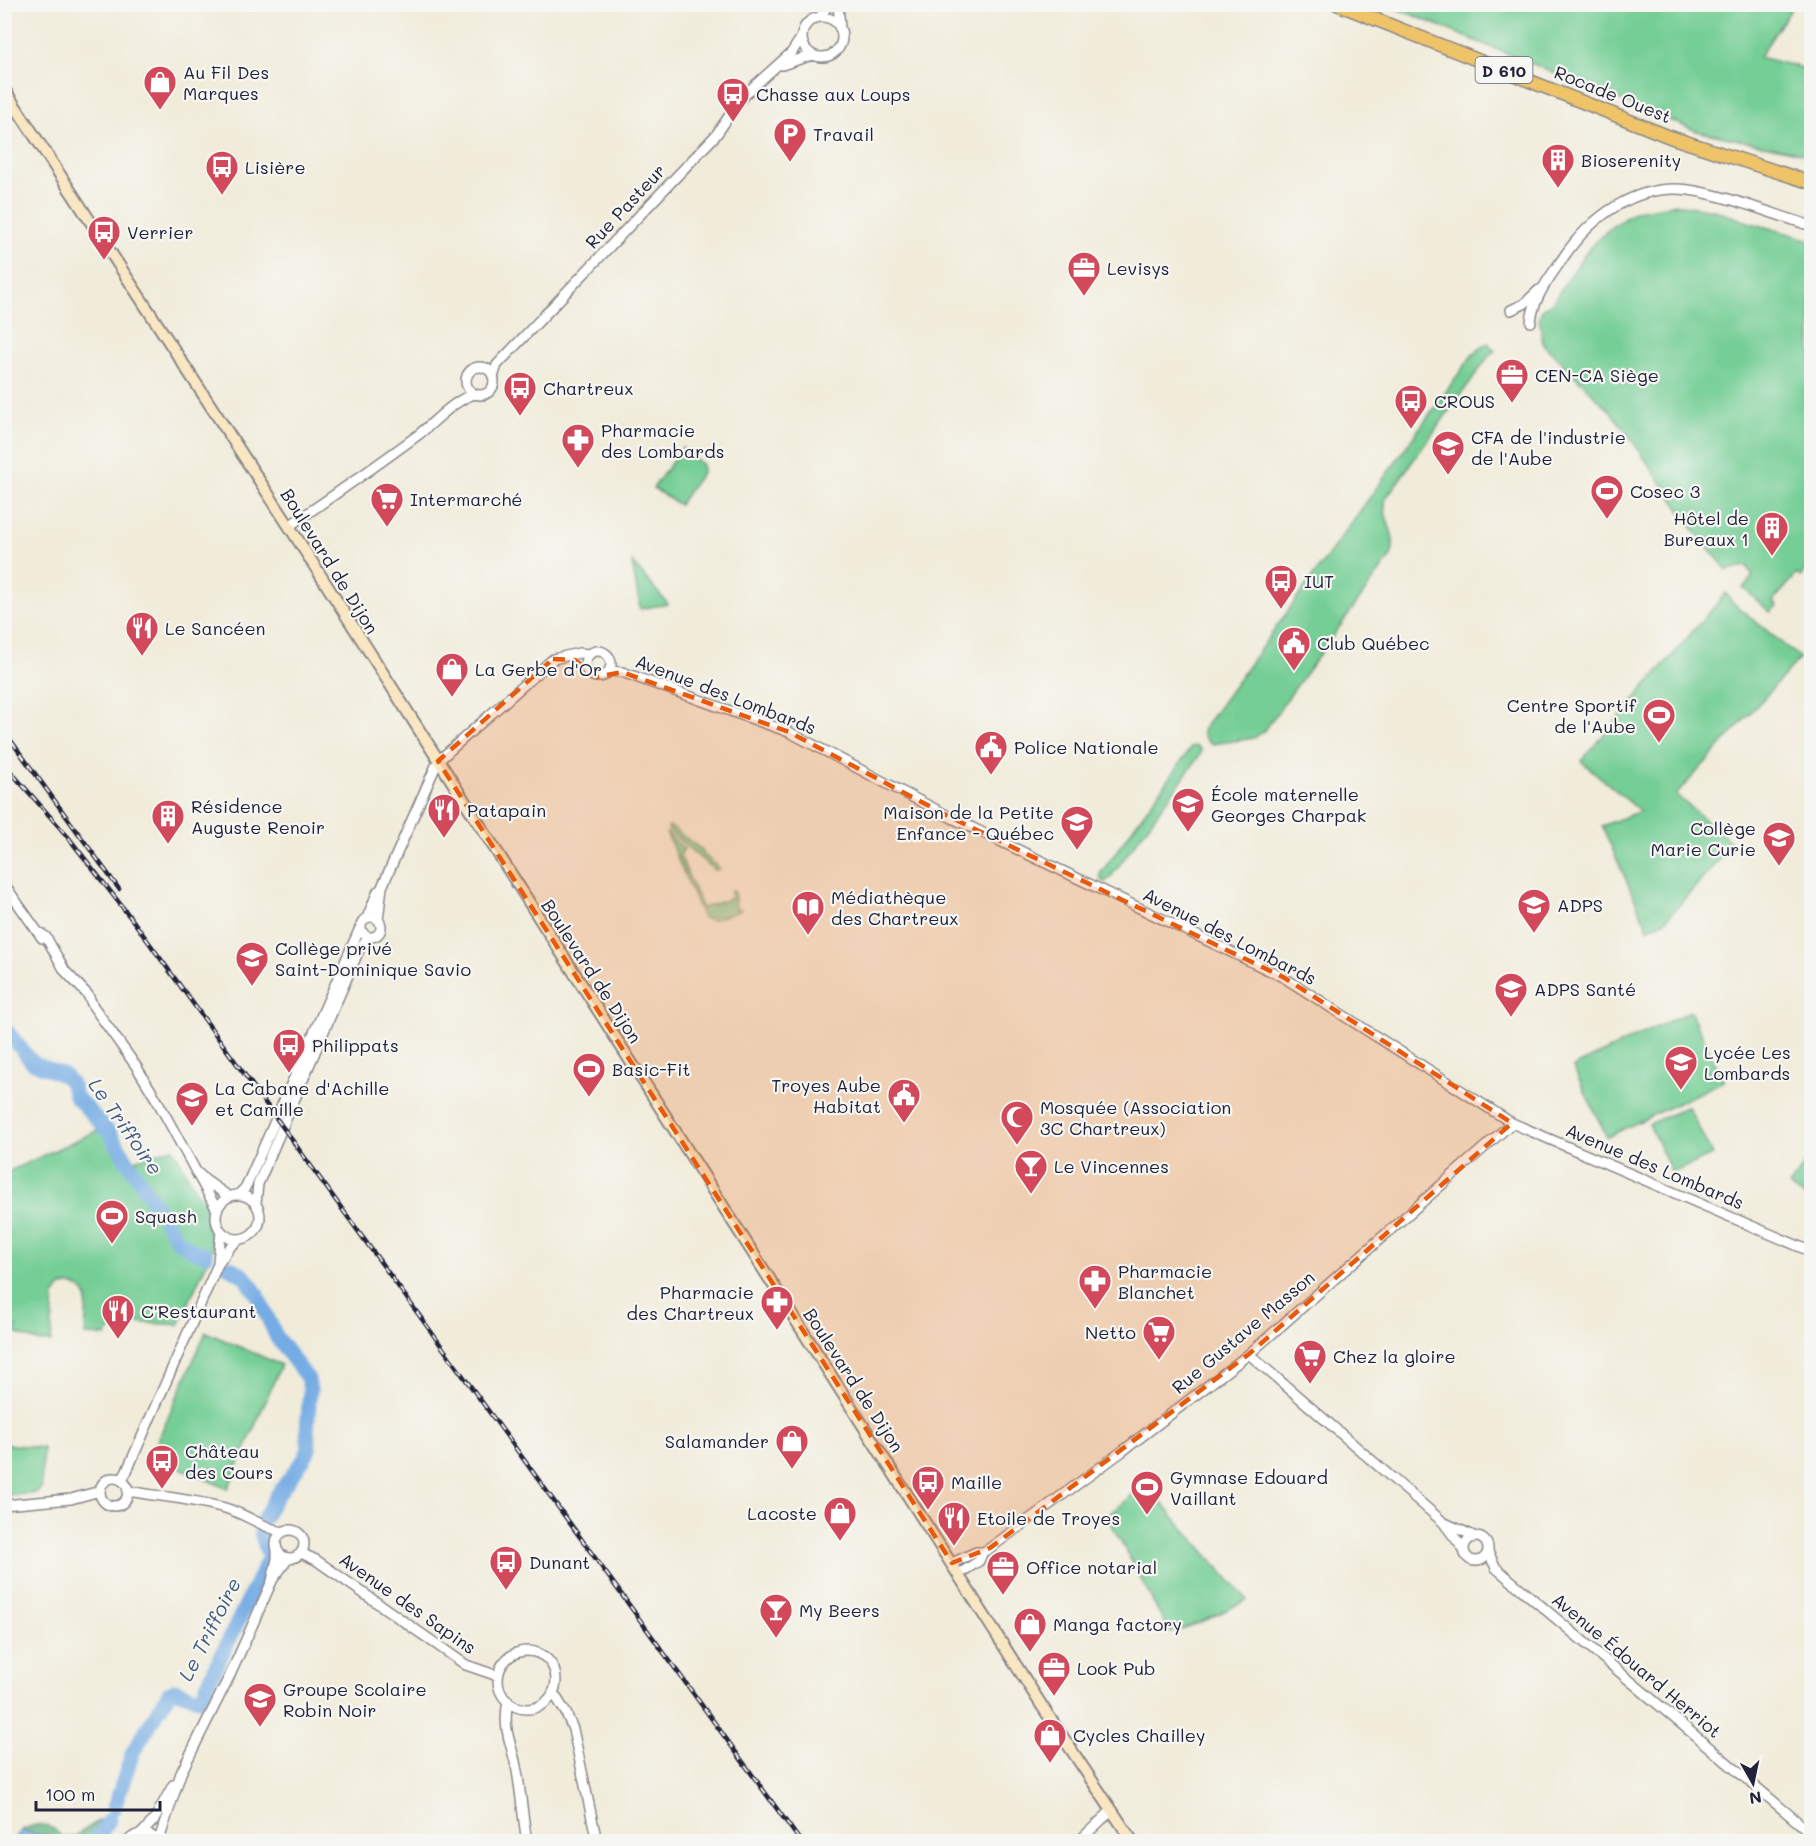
<svg xmlns="http://www.w3.org/2000/svg" width="1816" height="1846" font-family="Mali,sans-serif">
  <style>
    .green { fill: #74ce95; stroke: #4b7868; stroke-width: 1.5 }
    .forest { fill: #5fb17e; stroke: #406a5c; stroke-width: 1.5 }
    .water { fill: #75ace4; stroke: #4c6790; stroke-width: 1.5 }
    .lines { fill: none; stroke-linecap: round; stroke-linejoin: round }
    .river { stroke: #75ace4; stroke-width: 15 }
    .tertiary-casing { stroke: #8a878a; stroke-width: 12 }
    .secondary-casing { stroke: #8a878a; stroke-width: 14 }
    .primary-casing { stroke: #8a878a; stroke-width: 15 }
    .tertiary { stroke: #fff; stroke-width: 9 }
    .secondary { stroke: #f9e7c3; stroke-width: 10 }
    .primary { stroke: #efc469; stroke-width: 12 }
    .rail-casing { stroke: #22223b; stroke-width: 4.5 }
    .rail { stroke: #f6f6f2; stroke-width: 2; stroke-dasharray: 7; stroke-linecap: butt }
    .marked { fill: #e8590c; fill-opacity: 0.2; stroke: #e8590c; stroke-width: 4.5; stroke-dasharray: 12 8; stroke-linejoin: round }
    .labels { text-anchor: middle; dominant-baseline: central; stroke-width: 4.5; stroke-linejoin: round; paint-order: stroke }
    .shield { fill: #f6f6f2; stroke: #626272; stroke-width: 1.5 }
    .shield-label { font-size: 16px; font-weight: bold; fill: #22223b }
    .poi-label { font-size: 18px; fill: #22223b; stroke: #f6f6f2; text-anchor: start }
    .street-label { font-size: 18px; fill: #22223b; stroke: #f6f6f2 }
    .water-label { font-size: 20px; font-style: italic; fill: #43597f; stroke: #f6f6f2 }
  </style>
  <rect width="100%" height="100%" fill="#f6f6f2"/>
  <filter id="ink" filterUnits="userSpaceOnUse"><feTurbulence type="fractalNoise" baseFrequency=".0167" numOctaves="2"/><feDisplacementMap in="SourceGraphic" scale="12" xChannelSelector="R" yChannelSelector="G"/><feConvolveMatrix kernelMatrix="1 2 1 2 8 2 1 2 1" color-interpolation-filters="sRGB"/></filter>
  <filter id="wash" filterUnits="userSpaceOnUse"><feTurbulence type="fractalNoise" baseFrequency=".008" numOctaves="4" result="noise"/><feDisplacementMap in="SourceGraphic" scale="24" xChannelSelector="R" yChannelSelector="G"/><feGaussianBlur stdDeviation="1.35" result="paint"/><feColorMatrix in="noise" values="0 0 0 0 0 0 0 0 0 0 0 0 0 0 0 0 0 1.4 0 .05"/><feComposite in="paint" operator="in"/></filter>
  <g filter="url(#wash)">
    <rect width="100%" height="100%" fill="#f1ecda"/>
    <path class="green" d="M1646,5L1651,7L1653,4L1794,5L1759,57L1811,70V155L1696,131L1388,5Z
      M1676,204L1714,210L1745,221L1811,240V557L1801,577L1797,574L1773,601L1777,606L1770,612L1743,588L1753,576L1747,566L1727,570L1696,533L1625,430L1610,411L1543,344L1541,331L1539,317L1543,308L1552,303L1587,251L1611,227L1636,211Z
      M1488,343L1495,351L1491,353L1386,498C1380,521 1400,533 1391,556L1264,731L1254,738L1213,744C1206,741 1202,737 1203,729L1473,354Z
      M682,448L702,465L703,471L679,505L653,488Z
      M632,562L668,604L640,609Z
      M1726,593L1732,602L1800,658L1676,795L1733,844L1666,920L1648,929L1602,826L1640,811L1581,761Z
      M1197,746L1201,750L1200,755L1110,878L1105,882L1101,880L1100,874L1185,756L1191,747Z
      M670,826L702,850V853L720,869L714,870L669,831L668,827Z
      M666,832L684,849L680,855L702,908L732,898L730,892L734,891L736,909H741L740,911L712,920L703,918Z
      M1690,1011L1724,1081L1607,1137L1573,1067Z
      M1688,1106L1712,1155L1672,1173L1649,1124Z
      M105,1127L128,1162L173,1148L196,1191L205,1201L207,1226L214,1246L179,1325L131,1322L132,1305L106,1336L85,1335L87,1297C81,1287 73,1282 61,1287L54,1296L51,1342H40L15,1333L17,1327L5,1323V1173Z
      M1810,1157L1811,1158V1187L1805,1197L1789,1186Z
      M206,1332L281,1365L228,1489L151,1455Z
      M5,1444L43,1448L41,1488L37,1493L5,1496Z
      M1145,1484L1247,1600L1202,1622L1170,1633L1107,1516Z"/>
    <path class="forest" d="M100,1820L104,1824L103,1837L99,1841H61L52,1837L21,1831C37,1821 50,1822 62,1837L75,1836Z"/>
    <path class="water" d="M21,1831L52,1837L61,1841H13Z"/>
    <g class="lines">
      <path class="river" d="M4,1028L32,1062L65,1076L72,1085L75,1096L109,1132L177,1240L194,1251L206,1255
        M229,1267L244,1276L257,1294L277,1338L308,1379L310,1390L307,1430L309,1449L304,1459L275,1498L264,1518
        M114,1808L133,1752L169,1693L175,1690L199,1699L202,1696L269,1557L261,1533
        M91,1842L101,1833L109,1820"/>
    </g>
  </g>
  <g filter="url(#ink)">
    <g class="lines">
      <g class="tertiary-casing">
        <path id="tertiary" d="M838,4L840,28
          M802 37a20 20 0 1 1 40 0a20 20 0 1 1-40 0Z
          M820,17L829,4
          M782,65L812,55
          M1511,310L1524,304L1539,290
          M1531,322C1533,298 1550,277 1563,258C1591,216 1637,183 1689,190C1729,196 1772,214 1812,226
          M466 381a14 14 0 1 1 28 0a14 14 0 1 1-28 0Z
          M493,377L497,365L716,135L743,96L792,52L801,38
          M289,526C333,496 376,466 418,435C436,421 453,401 474,394
          M585 664a13 13 0 1 1 26 0a13 13 0 1 1-26 0Z
          M609,671L622,672L789,732L952,818L1283,977L1512,1123L1812,1252
          M4,884L42,938
          M361 927a10 10 0 1 1 20 0a10 10 0 1 1-20 0Z
          M367,918L378,891
          M378,920L382,887L438,761L553,659L579,653L590,654
          M40,933L46,937L65,971L88,995L93,1006L136,1066L158,1102L217,1210
          M199,1174L205,1180L228,1196
          M239,1194L245,1188L249,1180L360,928
          M216 1217a22 22 0 1 1 44 0a22 22 0 1 1-44 0Z
          M256,1203L258,1184L359,950L368,938
          M218,1262L221,1231
          M1249,1354L1443,1522L1464,1550
          M100 1492a14 14 0 1 1 28 0a14 14 0 1 1-28 0Z
          M121,1480L126,1473L218,1264L231,1246L240,1239
          M128,1491C161,1497 195,1499 228,1509C247,1515 264,1528 283,1532
          M4,1505L71,1499L100,1491
          M1445,1523L1476,1537
          M276 1544a14 14 0 1 1 28 0a14 14 0 1 1-28 0Z
          M1464 1549a12 12 0 1 1 24 0a12 12 0 1 1-24 0Z
          M1488,1552L1496,1568L1812,1834
          M301,1553L316,1560L466,1665L498,1676
          M952,1563L976,1552H983L990,1548L1124,1450L1249,1354L1512,1123
          M959,1574L979,1561L983,1552
          M273,1579L287,1560L292,1558
          M498 1680a29 29 0 1 1 58 0a29 29 0 1 1-58 0Z
          M553,1692L566,1713L573,1729L597,1842
          M508,1701C502,1731 512,1743 517,1771C521,1794 523,1818 527,1842
          M142,1833L154,1820L173,1785
          M159,1840L181,1773L231,1673L272,1581L277,1559V1550
          M127,1842C137,1831 149,1831 160,1842
          M1078,1842L1112,1810"/>
      </g>
      <g class="secondary-casing">
        <path id="secondary" d="M4,89L289,526L1042,1706L1133,1842"/>
      </g>
      <g class="primary-casing">
        <path id="primary" d="M1337,4L1670,137L1812,183"/>
      </g>
      <use href="#tertiary" class="tertiary"/>
      <use href="#secondary" class="secondary"/>
      <use href="#primary" class="primary"/>
      <g class="rail-casing">
        <path id="rail" d="M4,731L119,889
          M4,764L68,837L134,922L801,1842"/>
      </g>
      <use href="#rail" class="rail"/>
    </g>
  </g>
  <path class="marked" d="M553,659L575,660L597,677L622,672L789,732L952,818L1283,977L1512,1123L1249,1354L990,1548L952,1563L438,761Z"/>
  <defs>
    <g id="shop-pin" transform="scale(1.725)"><path d="M0 17L-7.5 6A9.5 9.5 0 1 1 7.5 6Z" fill="#d1495b" stroke="#f6f6f2"/><path d="M-5-2.5h2.3a2.7 3.5 0 0 1 5.4 0H5L5.5 6h-11ZM-1.5-2.5h3a1.5 2.3 0 0 0-3 0Z" fill="#fff"/></g>
    <g id="bus-pin" transform="scale(1.725)"><path d="M0 17L-7.5 6A9.5 9.5 0 1 1 7.5 6Z" fill="#d1495b" stroke="#f6f6f2"/><path d="M-5-6H5V4H4V6H2V4H-2V6H-4V4H-5ZM-3.5-4V0h7V-4ZM-3.5 1.2v1.5H-2V1.2ZM2 1.2v1.5H3.5V1.2Z" fill="#fff"/></g>
    <g id="parking-pin" transform="scale(1.725)"><path d="M0 17L-7.5 6A9.5 9.5 0 1 1 7.5 6Z" fill="#d1495b" stroke="#f6f6f2"/><path d="M-3.5-5.5H1a3.5 3.5 0 0 1 0 7H-1V5.5H-3.5ZM-1-3.4V-.6H.8a1.4 1.4 0 0 0 0-2.8Z" fill="#fff"/></g>
    <g id="building-pin" transform="scale(1.725)"><path d="M0 17L-7.5 6A9.5 9.5 0 1 1 7.5 6Z" fill="#d1495b" stroke="#f6f6f2"/><path d="M-4-6H4V6H1V3H-1V6H-4ZM-2.5-4.3h1.7v1.8h-1.7ZM.8-4.3h1.7v1.8H.8ZM-2.5-1h1.7V.8h-1.7ZM.8-1h1.7V.8H.8Z" fill="#fff"/></g>
    <g id="office-pin" transform="scale(1.725)"><path d="M0 17L-7.5 6A9.5 9.5 0 1 1 7.5 6Z" fill="#d1495b" stroke="#f6f6f2"/><path d="M-6-3h4V-5.5h4V-3h4V5H-6ZM-1-4.5V-3h2v-1.5ZM-6 0V1H6V0Z" fill="#fff"/></g>
    <g id="pharmacy-pin" transform="scale(1.725)"><path d="M0 17L-7.5 6A9.5 9.5 0 1 1 7.5 6Z" fill="#d1495b" stroke="#f6f6f2"/><path d="M-2-6h4v4h4v4h-4v4h-4v-4h-4v-4h4Z" fill="#fff"/></g>
    <g id="university-pin" transform="scale(1.725)"><path d="M0 17L-7.5 6A9.5 9.5 0 1 1 7.5 6Z" fill="#d1495b" stroke="#f6f6f2"/><path d="M0-5L7-2L0 1L-7-2ZM-4 1L0 2.5L4 1V4Q0 6-4 4Z" fill="#fff"/></g>
    <g id="stadium-pin" transform="scale(1.725)"><path d="M0 17L-7.5 6A9.5 9.5 0 1 1 7.5 6Z" fill="#d1495b" stroke="#f6f6f2"/><path d="M0-5a6.5 5 0 1 0 0 10a6.5 5 0 1 0 0-10ZM-3.5-1.8h7v3.6h-7Z" fill="#fff"/></g>
    <g id="supermarket-pin" transform="scale(1.725)"><path d="M0 17L-7.5 6A9.5 9.5 0 1 1 7.5 6Z" fill="#d1495b" stroke="#f6f6f2"/><path d="M-6-5.5h2.5l.6 2H6L4.5 2H-2.5L-4.4-4H-6ZM-1.5 3.2a1.3 1.3 0 1 0 .1 0ZM3 3.2a1.3 1.3 0 1 0 .1 0Z" fill="#fff"/></g>
    <g id="restaurant-pin" transform="scale(1.725)"><path d="M0 17L-7.5 6A9.5 9.5 0 1 1 7.5 6Z" fill="#d1495b" stroke="#f6f6f2"/><path d="M-5-6h1v4h1v-4h1v4h1v-4h1v5L-1.5 .5V6h-2V.5L-5-1ZM5-6V6H3V1.5H1.5Q1.5-4 5-6Z" fill="#fff"/></g>
    <g id="civic-pin" transform="scale(1.725)"><path d="M0 17L-7.5 6A9.5 9.5 0 1 1 7.5 6Z" fill="#d1495b" stroke="#f6f6f2"/><path d="M-.6-6.5H3V-4.5H.6V-3L4-1V1h2V6H-6V1h2V-1L-.6-3ZM-1.2 2.5V6h2.4V2.5Z" fill="#fff"/></g>
    <g id="school-pin" transform="scale(1.725)"><path d="M0 17L-7.5 6A9.5 9.5 0 1 1 7.5 6Z" fill="#d1495b" stroke="#f6f6f2"/><path d="M0-5L7-2L0 1L-7-2ZM-4 1L0 2.5L4 1V4Q0 6-4 4Z" fill="#fff"/></g>
    <g id="library-pin" transform="scale(1.725)"><path d="M0 17L-7.5 6A9.5 9.5 0 1 1 7.5 6Z" fill="#d1495b" stroke="#f6f6f2"/><path d="M-6-4Q-3-5.5-.7-3.5V5Q-3 3-6 4ZM6-4Q3-5.5 .7-3.5V5Q3 3 6 4Z" fill="#fff"/></g>
    <g id="mosque-pin" transform="scale(1.725)"><path d="M0 17L-7.5 6A9.5 9.5 0 1 1 7.5 6Z" fill="#d1495b" stroke="#f6f6f2"/><path d="M3.5-4.9A6 6 0 1 0 3.5 4.9A5 5 0 1 1 3.5-4.9Z" fill="#fff"/></g>
    <g id="bar-pin" transform="scale(1.725)"><path d="M0 17L-7.5 6A9.5 9.5 0 1 1 7.5 6Z" fill="#d1495b" stroke="#f6f6f2"/><path d="M-6-5H6L.8 .8V4.5H3.5V6h-7V4.5H-.8V.8Z" fill="#fff"/></g>
  </defs>
  <g fill-rule="evenodd">
    <use href="#shop-pin" x="160" y="82"/>
    <use href="#bus-pin" x="733" y="94"/>
    <use href="#parking-pin" x="790" y="134"/>
    <use href="#building-pin" x="1558" y="160"/>
    <use href="#bus-pin" x="222" y="167"/>
    <use href="#bus-pin" x="104" y="232"/>
    <use href="#office-pin" x="1084" y="268"/>
    <use href="#office-pin" x="1512" y="375"/>
    <use href="#bus-pin" x="520" y="388"/>
    <use href="#bus-pin" x="1411" y="401"/>
    <use href="#pharmacy-pin" x="578" y="440"/>
    <use href="#university-pin" x="1448" y="447"/>
    <use href="#stadium-pin" x="1607" y="491"/>
    <use href="#supermarket-pin" x="387" y="499"/>
    <use href="#building-pin" x="1772" y="528"/>
    <use href="#bus-pin" x="1281" y="581"/>
    <use href="#restaurant-pin" x="142" y="628"/>
    <use href="#civic-pin" x="1294" y="643"/>
    <use href="#shop-pin" x="452" y="669"/>
    <use href="#stadium-pin" x="1659" y="715"/>
    <use href="#civic-pin" x="991" y="747"/>
    <use href="#school-pin" x="1188" y="804"/>
    <use href="#restaurant-pin" x="444" y="810"/>
    <use href="#building-pin" x="168" y="816"/>
    <use href="#school-pin" x="1077" y="822"/>
    <use href="#school-pin" x="1779" y="838"/>
    <use href="#university-pin" x="1534" y="905"/>
    <use href="#library-pin" x="808" y="907"/>
    <use href="#school-pin" x="252" y="958"/>
    <use href="#university-pin" x="1511" y="989"/>
    <use href="#bus-pin" x="289" y="1045"/>
    <use href="#school-pin" x="1681" y="1062"/>
    <use href="#stadium-pin" x="589" y="1069"/>
    <use href="#civic-pin" x="904" y="1095"/>
    <use href="#school-pin" x="192" y="1098"/>
    <use href="#mosque-pin" x="1017" y="1117"/>
    <use href="#bar-pin" x="1031" y="1166"/>
    <use href="#stadium-pin" x="112" y="1216"/>
    <use href="#pharmacy-pin" x="1095" y="1281"/>
    <use href="#pharmacy-pin" x="777" y="1302"/>
    <use href="#restaurant-pin" x="118" y="1311"/>
    <use href="#supermarket-pin" x="1159" y="1332"/>
    <use href="#supermarket-pin" x="1310" y="1356"/>
    <use href="#shop-pin" x="792" y="1441"/>
    <use href="#bus-pin" x="162" y="1461"/>
    <use href="#bus-pin" x="928" y="1482"/>
    <use href="#stadium-pin" x="1147" y="1487"/>
    <use href="#shop-pin" x="840" y="1513"/>
    <use href="#restaurant-pin" x="954" y="1518"/>
    <use href="#bus-pin" x="506" y="1562"/>
    <use href="#office-pin" x="1003" y="1567"/>
    <use href="#bar-pin" x="776" y="1610"/>
    <use href="#shop-pin" x="1030" y="1624"/>
    <use href="#office-pin" x="1054" y="1668"/>
    <use href="#school-pin" x="260" y="1699"/>
    <use href="#shop-pin" x="1050" y="1735"/>
  </g>
  <g class="labels">
    <rect class="shield" x="1475.5" y="57" width="57" height="26" rx="4.5"/>
    <g class="shield-label">
      <text x="1504" y="70">D 610</text>
    </g>
    <g class="poi-label">
      <text x="183" y="72">Au Fil Des<tspan x="183" dy="21">Marques</tspan></text>
      <text x="756" y="94">Chasse aux Loups</text>
      <text x="813" y="134">Travail</text>
      <text x="1581" y="160">Bioserenity</text>
      <text x="245" y="167">Lisière</text>
      <text x="127" y="232">Verrier</text>
      <text x="1107" y="268">Levisys</text>
      <text x="1535" y="375">CEN-CA Siège</text>
      <text x="543" y="388">Chartreux</text>
      <text x="1434" y="401">CROUS</text>
      <text x="601" y="430">Pharmacie<tspan x="601" dy="21">des Lombards</tspan></text>
      <text x="1471" y="437">CFA de l'industrie<tspan x="1471" dy="21">de l'Aube</tspan></text>
      <text x="1630" y="491">Cosec 3</text>
      <text x="410" y="499">Intermarché</text>
      <text x="1749" y="518" text-anchor="end">Hôtel de<tspan x="1749" dy="21">Bureaux 1</tspan></text>
      <text x="1304" y="581">IUT</text>
      <text x="165" y="628">Le Sancéen</text>
      <text x="1317" y="643">Club Québec</text>
      <text x="475" y="669">La Gerbe d'Or</text>
      <text x="1636" y="705" text-anchor="end">Centre Sportif<tspan x="1636" dy="21">de l'Aube</tspan></text>
      <text x="1014" y="747">Police Nationale</text>
      <text x="1211" y="794">École maternelle<tspan x="1211" dy="21">Georges Charpak</tspan></text>
      <text x="191" y="806">Résidence<tspan x="191" dy="21">Auguste Renoir</tspan></text>
      <text x="467" y="810">Patapain</text>
      <text x="1054" y="812" text-anchor="end">Maison de la Petite<tspan x="1054" dy="21">Enfance - Québec</tspan></text>
      <text x="1756" y="828" text-anchor="end">Collège<tspan x="1756" dy="21">Marie Curie</tspan></text>
      <text x="831" y="897">Médiathèque<tspan x="831" dy="21">des Chartreux</tspan></text>
      <text x="1557" y="905">ADPS</text>
      <text x="275" y="948">Collège privé<tspan x="275" dy="21">Saint-Dominique Savio</tspan></text>
      <text x="1534" y="989">ADPS Santé</text>
      <text x="312" y="1045">Philippats</text>
      <text x="1704" y="1052">Lycée Les<tspan x="1704" dy="21">Lombards</tspan></text>
      <text x="612" y="1069">Basic-Fit</text>
      <text x="881" y="1085" text-anchor="end">Troyes Aube<tspan x="881" dy="21">Habitat</tspan></text>
      <text x="215" y="1088">La Cabane d'Achille<tspan x="215" dy="21">et Camille</tspan></text>
      <text x="1040" y="1107">Mosquée (Association<tspan x="1040" dy="21">3C Chartreux)</tspan></text>
      <text x="1054" y="1166">Le Vincennes</text>
      <text x="135" y="1216">Squash</text>
      <text x="1118" y="1271">Pharmacie<tspan x="1118" dy="21">Blanchet</tspan></text>
      <text x="754" y="1292" text-anchor="end">Pharmacie<tspan x="754" dy="21">des Chartreux</tspan></text>
      <text x="141" y="1311">C'Restaurant</text>
      <text x="1136" y="1332" text-anchor="end">Netto</text>
      <text x="1333" y="1356">Chez la gloire</text>
      <text x="769" y="1441" text-anchor="end">Salamander</text>
      <text x="185" y="1451">Château<tspan x="185" dy="21">des Cours</tspan></text>
      <text x="1170" y="1477">Gymnase Edouard<tspan x="1170" dy="21">Vaillant</tspan></text>
      <text x="951" y="1482">Maille</text>
      <text x="817" y="1513" text-anchor="end">Lacoste</text>
      <text x="977" y="1518">Etoile de Troyes</text>
      <text x="529" y="1562">Dunant</text>
      <text x="1026" y="1567">Office notarial</text>
      <text x="799" y="1610">My Beers</text>
      <text x="1053" y="1624">Manga factory</text>
      <text x="1077" y="1668">Look Pub</text>
      <text x="283" y="1689">Groupe Scolaire<tspan x="283" dy="21">Robin Noir</tspan></text>
      <text x="1073" y="1735">Cycles Chailley</text>
    </g>
    <g class="street-label">
      <text transform="translate(1613 94) rotate(22)">Rocade Ouest</text>
      <text transform="translate(625 206) rotate(-47)">Rue Pasteur</text>
      <text transform="translate(330 561) rotate(58)">Boulevard de Dijon</text>
      <text transform="translate(726 694) rotate(21)">Avenue des Lombards</text>
      <text transform="translate(1230 936) rotate(27)">Avenue des Lombards</text>
      <text transform="translate(592 971) rotate(57)">Boulevard de Dijon</text>
      <text transform="translate(1655 1166) rotate(23)">Avenue des Lombards</text>
      <text transform="translate(1243 1332) rotate(-40)">Rue Gustave Masson</text>
      <text transform="translate(854 1380) rotate(57)">Boulevard de Dijon</text>
      <text transform="translate(408 1603) rotate(35)">Avenue des Sapins</text>
      <text transform="translate(1637 1665) rotate(40)">Avenue Édouard Herriot</text>
    </g>
    <g class="water-label">
      <text transform="translate(126 1126) rotate(55)">Le Triffoire</text>
      <text transform="translate(209 1629) rotate(-63)">Le Triffoire</text>
    </g>
  </g>
  <rect width="1816" height="1846" fill="none" stroke="#f6f6f2" stroke-width="24"/>
  <g transform="translate(1753 1783) rotate(171)" stroke="#f6f6f2" stroke-width="4.5" paint-order="stroke">
  <path d="M0-4.5L10 22L0 15L-10 22Z" fill="#22223b"/>
  <text y="-9" font-size="16" font-weight="bold" text-anchor="middle" fill="#22223b">N</text>
  </g>
  <path d="M36 1801v9h124v-9" fill="none" stroke="#22223b" stroke-width="3"/>
  <text x="45" y="1801" font-size="18" fill="#22223b" stroke="#f6f6f2" stroke-width="4.5" paint-order="stroke">100 m</text>
</svg>
